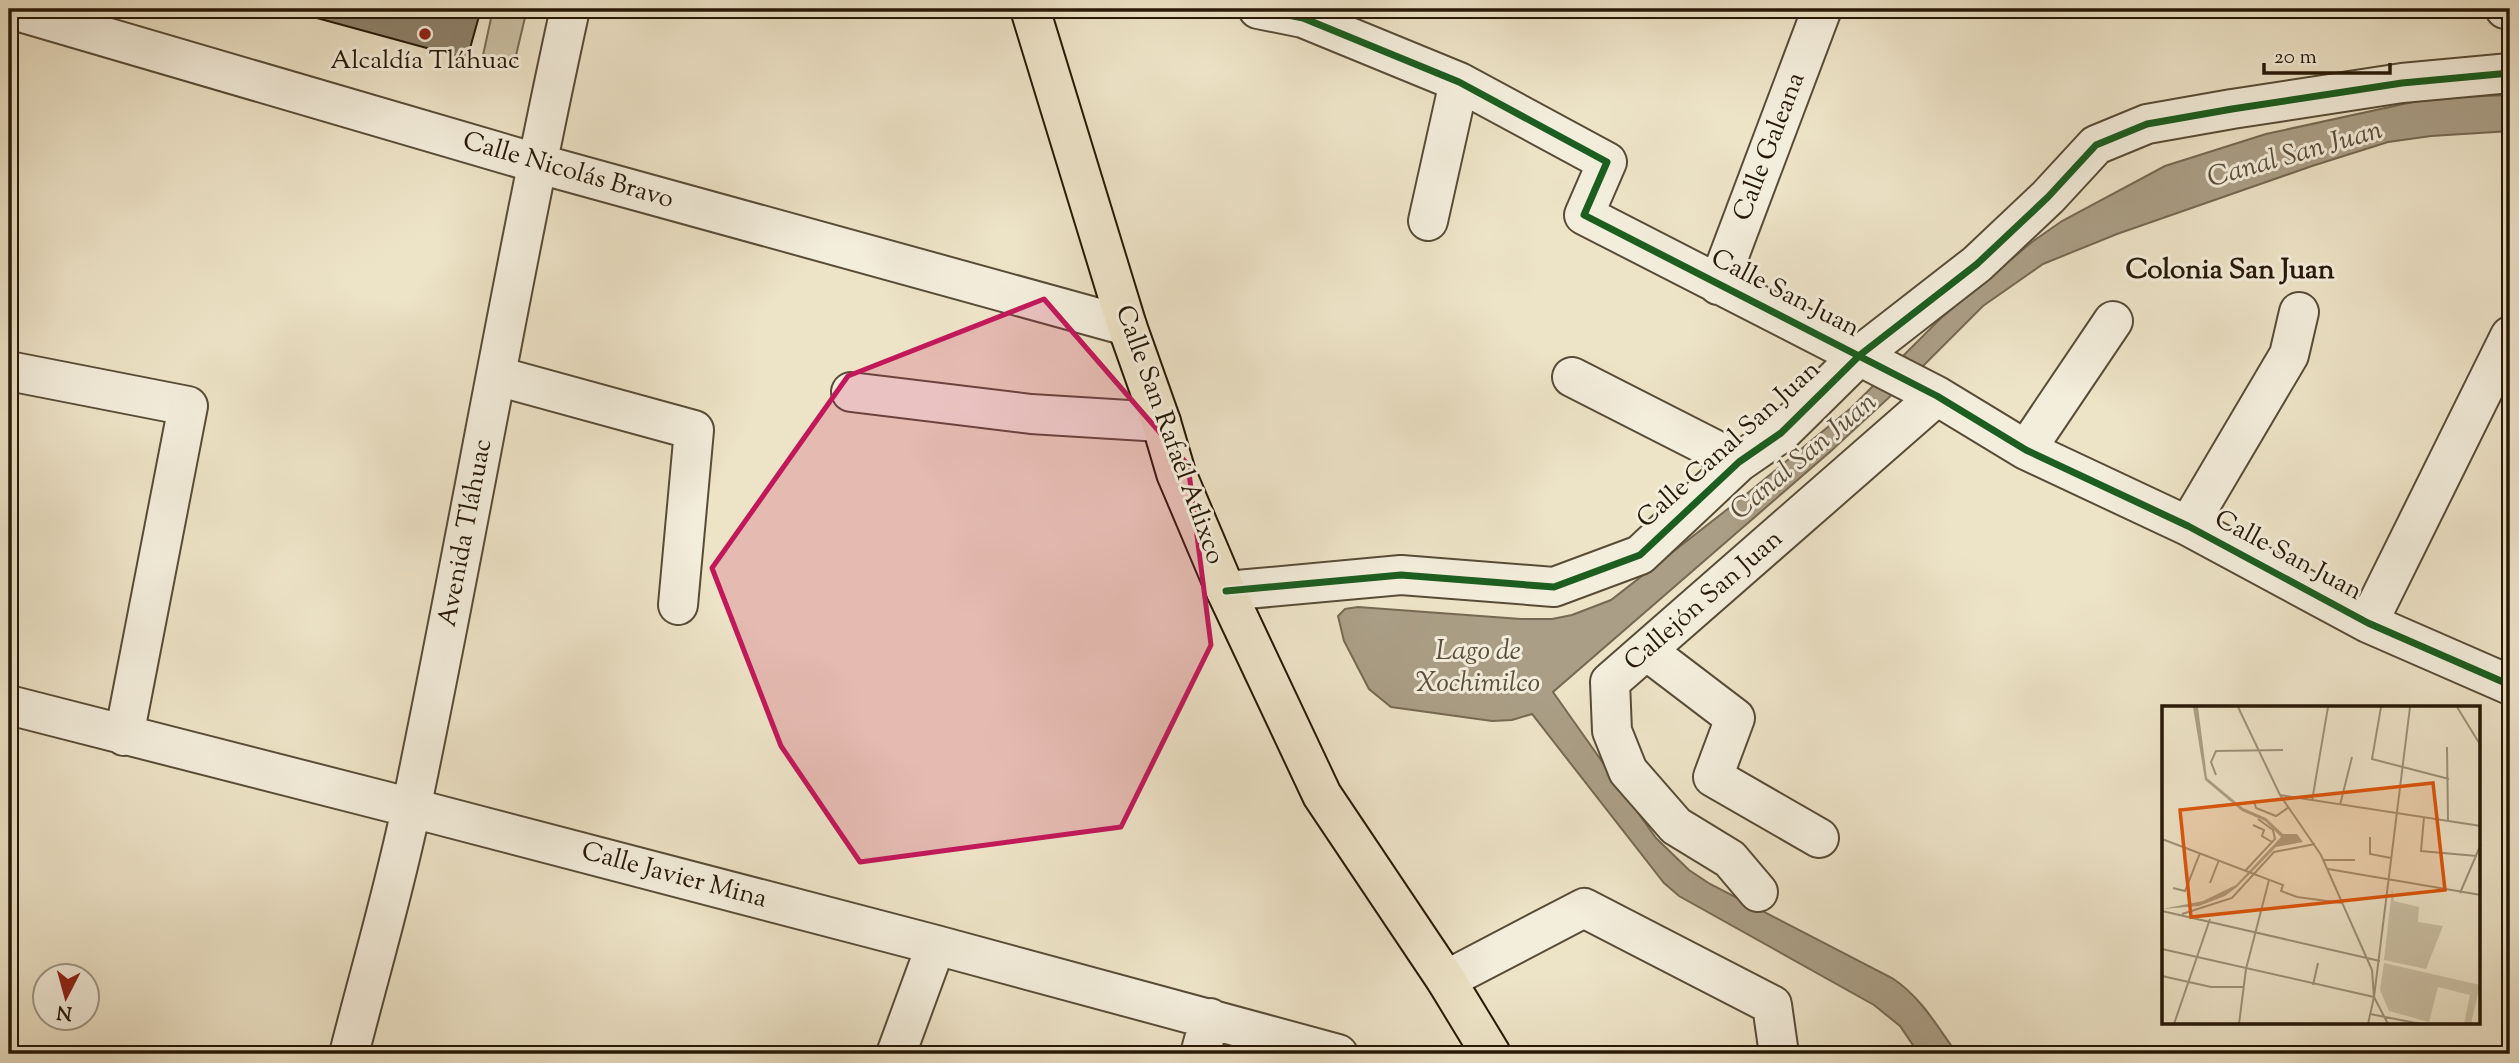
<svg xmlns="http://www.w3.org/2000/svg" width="2519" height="1063" font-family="'Sorts Mill Goudy',serif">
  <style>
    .green { fill: #cbc1a6; stroke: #796d56; stroke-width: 2 }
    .water { fill: #aa9e86; stroke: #766953; stroke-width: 2 }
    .building { fill: #8e826b; stroke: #271907; stroke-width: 2 }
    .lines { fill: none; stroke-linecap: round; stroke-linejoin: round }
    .minor-casing { stroke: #584c37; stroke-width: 42 }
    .major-casing { stroke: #271907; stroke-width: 42 }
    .minor { stroke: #f3eddb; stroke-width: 38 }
    .major { stroke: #ede3c7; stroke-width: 38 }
    .cycleway-casing { stroke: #f3eddb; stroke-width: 11 }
    .cycleway { stroke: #1b5e20; stroke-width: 7 }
    .marked { fill: #c2185b; fill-opacity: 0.2; stroke: #c2185b; stroke-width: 5; stroke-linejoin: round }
    .poi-dot { fill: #8f2418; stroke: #f3eddb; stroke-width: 2.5 }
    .labels { text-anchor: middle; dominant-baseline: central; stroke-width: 6; stroke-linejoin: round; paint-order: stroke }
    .poi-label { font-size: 26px; fill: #271907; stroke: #f3eddb }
    .street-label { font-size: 26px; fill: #271907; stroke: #f3eddb }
    .water-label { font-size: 28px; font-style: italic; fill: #5b4e3a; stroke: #f3eddb }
    .neighbourhood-label { font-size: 28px; font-weight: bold; fill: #271907; stroke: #f3eddb }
    .inset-road { fill: none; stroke: #9e927a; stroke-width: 2 }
    .view { fill: #de560c; fill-opacity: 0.15; stroke: #de560c; stroke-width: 3.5 }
    .inset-edge { fill: none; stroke: #271907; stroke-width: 3.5 }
  </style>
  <rect width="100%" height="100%" fill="#ede3c7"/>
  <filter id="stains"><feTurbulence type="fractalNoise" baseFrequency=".00286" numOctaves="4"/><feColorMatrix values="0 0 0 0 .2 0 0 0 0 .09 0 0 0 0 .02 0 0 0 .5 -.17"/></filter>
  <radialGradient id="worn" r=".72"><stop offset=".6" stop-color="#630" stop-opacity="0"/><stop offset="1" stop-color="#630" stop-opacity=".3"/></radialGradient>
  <path class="green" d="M493,9H527L513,68L482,60Z"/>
  <path class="water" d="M2510,95V131L2431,136L2388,142L2312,166L2117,234L2043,264L1983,306L1922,367L1831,451L1553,692L1656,838L1689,870L1710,884L1892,978C1921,997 1937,1026 1957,1054H1919L1900,1026L1874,1005L1679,896L1664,883L1532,714L1512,720L1492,721L1391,707L1369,689L1344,641L1338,616L1345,609L1358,607L1521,619H1552L1572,615L1611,600L1738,501L1851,408L1941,318L2032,242L2062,221L2165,166L2266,134L2431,98Z"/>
  <path class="building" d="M284,9H481L467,59Z"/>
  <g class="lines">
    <g class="minor-casing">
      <path id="minor" d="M10,9L536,163L1127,326
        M1258,9L1303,18L1459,82L1607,162L1584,215L1937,396L2026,450L2188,526L2368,623L2510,685
        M2505,9L2510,10
        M1428,221L1459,82
        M1718,285L1822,9
        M9,371L188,406L124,736
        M497,376L694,430L678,605
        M1572,377L1739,462
        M851,392L1031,414L1161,422
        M2026,450L2113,321
        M2188,526L2289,355L2299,312
        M1226,591L1401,575L1554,587L1640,555L1739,462L1781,433L1860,355L1977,264L2048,197L2096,145L2147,124L2232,109L2402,83L2510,73
        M2368,623L2510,336
        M1647,651L1735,718L1713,777L1819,838
        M9,705L412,808L936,945L1338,1054
        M1758,892L1730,859L1676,826L1628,771L1612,731L1610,682L1937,396
        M1446,980L1584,908L1772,1005L1779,1054
        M349,1054C370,971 395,888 412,804C467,540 512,273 570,9
        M896,1054L936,945
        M1200,1054L1210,1018"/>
    </g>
    <g class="major-casing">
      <path id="major" d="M1030,9L1127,326L1161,422L1176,473L1226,591L1322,795L1446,980L1491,1054"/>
    </g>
    <use href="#minor" class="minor"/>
    <use href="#major" class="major"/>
    <g class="cycleway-casing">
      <path id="cycleway" d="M1258,9L1303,18L1459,82L1607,162L1584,215L1937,396L2026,450L2188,526L2368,623L2510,685
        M1226,591L1401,575L1554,587L1640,555L1739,462L1781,433L1860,355L1977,264L2048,197L2096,145L2147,124L2232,109L2402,83L2510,73"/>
    </g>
    <use href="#cycleway" class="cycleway"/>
  </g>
  <path class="marked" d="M1044,299L1188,465L1211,645L1121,827L860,862L781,746L712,568L848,376Z"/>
  <circle class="poi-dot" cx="425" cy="34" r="7"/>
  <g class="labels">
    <g class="poi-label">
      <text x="425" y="61">Alcaldía Tláhuac</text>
    </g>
    <g class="street-label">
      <text transform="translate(1770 147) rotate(-69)">Calle Galeana</text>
      <text transform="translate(568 171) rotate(16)">Calle Nicolás Bravo</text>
      <text transform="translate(1785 294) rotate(27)">Calle San Juan</text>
      <text transform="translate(1169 435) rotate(70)">Calle San Rafaél Atlixco</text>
      <text transform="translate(1729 445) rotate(-42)">Calle Canal San Juan</text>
      <text transform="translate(466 533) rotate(-79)">Avenida Tláhuac</text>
      <text transform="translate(2288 556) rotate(28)">Calle San Juan</text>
      <text transform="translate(1704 601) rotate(-41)">Callejón San Juan</text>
      <text transform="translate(674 876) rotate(15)">Calle Javier Mina</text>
    </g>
    <g class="water-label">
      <text transform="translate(2295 155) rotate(-16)">Canal San Juan</text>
      <text transform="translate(1804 457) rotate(-40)">Canal San Juan</text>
      <text x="1478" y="652">Lago de<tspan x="1478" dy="32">Xochimilco</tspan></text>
    </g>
    <g class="neighbourhood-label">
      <text x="2230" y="271">Colonia San Juan</text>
    </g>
  </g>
  <g transform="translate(2162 706)">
    <rect width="318" height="318" fill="#ede3c7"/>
    <path d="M230,183L232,195L257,201L256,216L281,220L264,263L222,254ZM222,257L318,279L309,318H302L308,289L276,281L267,316L227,305L218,284Z" fill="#cbc1a6"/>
    <path d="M31,1H36L45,72L81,102L104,112L121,128H135L141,136L114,141L75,181L63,190L37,200L0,203L41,195L74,179L119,131L103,115L80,105L43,74Z" fill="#aa9e86"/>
    <path class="inset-road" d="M76,1L118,89L159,149L210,264L212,291L226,318M219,1L210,53L287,73M295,1L319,40M285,41L286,115M54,69L49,56L54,45L121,44M118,89L319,120M92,95L94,102L114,110L127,101M150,95L166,1M178,99L190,51M262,111L259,145L315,150M91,119L102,124L100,130L110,136M208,131V148L229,152M0,133L121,179L119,185L135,191L180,197M161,154H193M166,163L319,189M83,165L113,133L111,124L96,113M48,177L57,154M11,182L23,185L38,147M298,187L319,138M0,205L218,255M20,208L70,192L112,146L153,138M0,243L212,291L248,1M0,270L49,281H81M151,279L156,257M208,308L259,318M12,318L48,213M77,318L84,263L107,174M206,318L212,291"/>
    <path class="view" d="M271,77L283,184L29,211L18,104Z"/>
    <rect width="318" height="318" class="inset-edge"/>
  </g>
  <rect width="2519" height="1063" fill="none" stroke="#ede3c7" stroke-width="35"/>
  <rect x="10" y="10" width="2498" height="1042" fill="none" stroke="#271907" stroke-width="3.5"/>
  <rect x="18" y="18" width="2484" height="1028" fill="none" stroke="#271907" stroke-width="2"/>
  <g transform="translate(66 997) rotate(186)"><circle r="33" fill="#f3eddb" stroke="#a19886" stroke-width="2"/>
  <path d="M0-5L12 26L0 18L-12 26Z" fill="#8f2418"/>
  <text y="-10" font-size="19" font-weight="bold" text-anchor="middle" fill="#271907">N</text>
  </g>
  <path d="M2264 63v10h126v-10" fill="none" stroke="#271907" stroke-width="3.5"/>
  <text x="2274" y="63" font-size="21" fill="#271907" stroke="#f3eddb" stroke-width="5" paint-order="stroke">20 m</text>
  <rect width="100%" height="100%" filter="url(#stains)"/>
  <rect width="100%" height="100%" fill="url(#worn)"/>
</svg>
